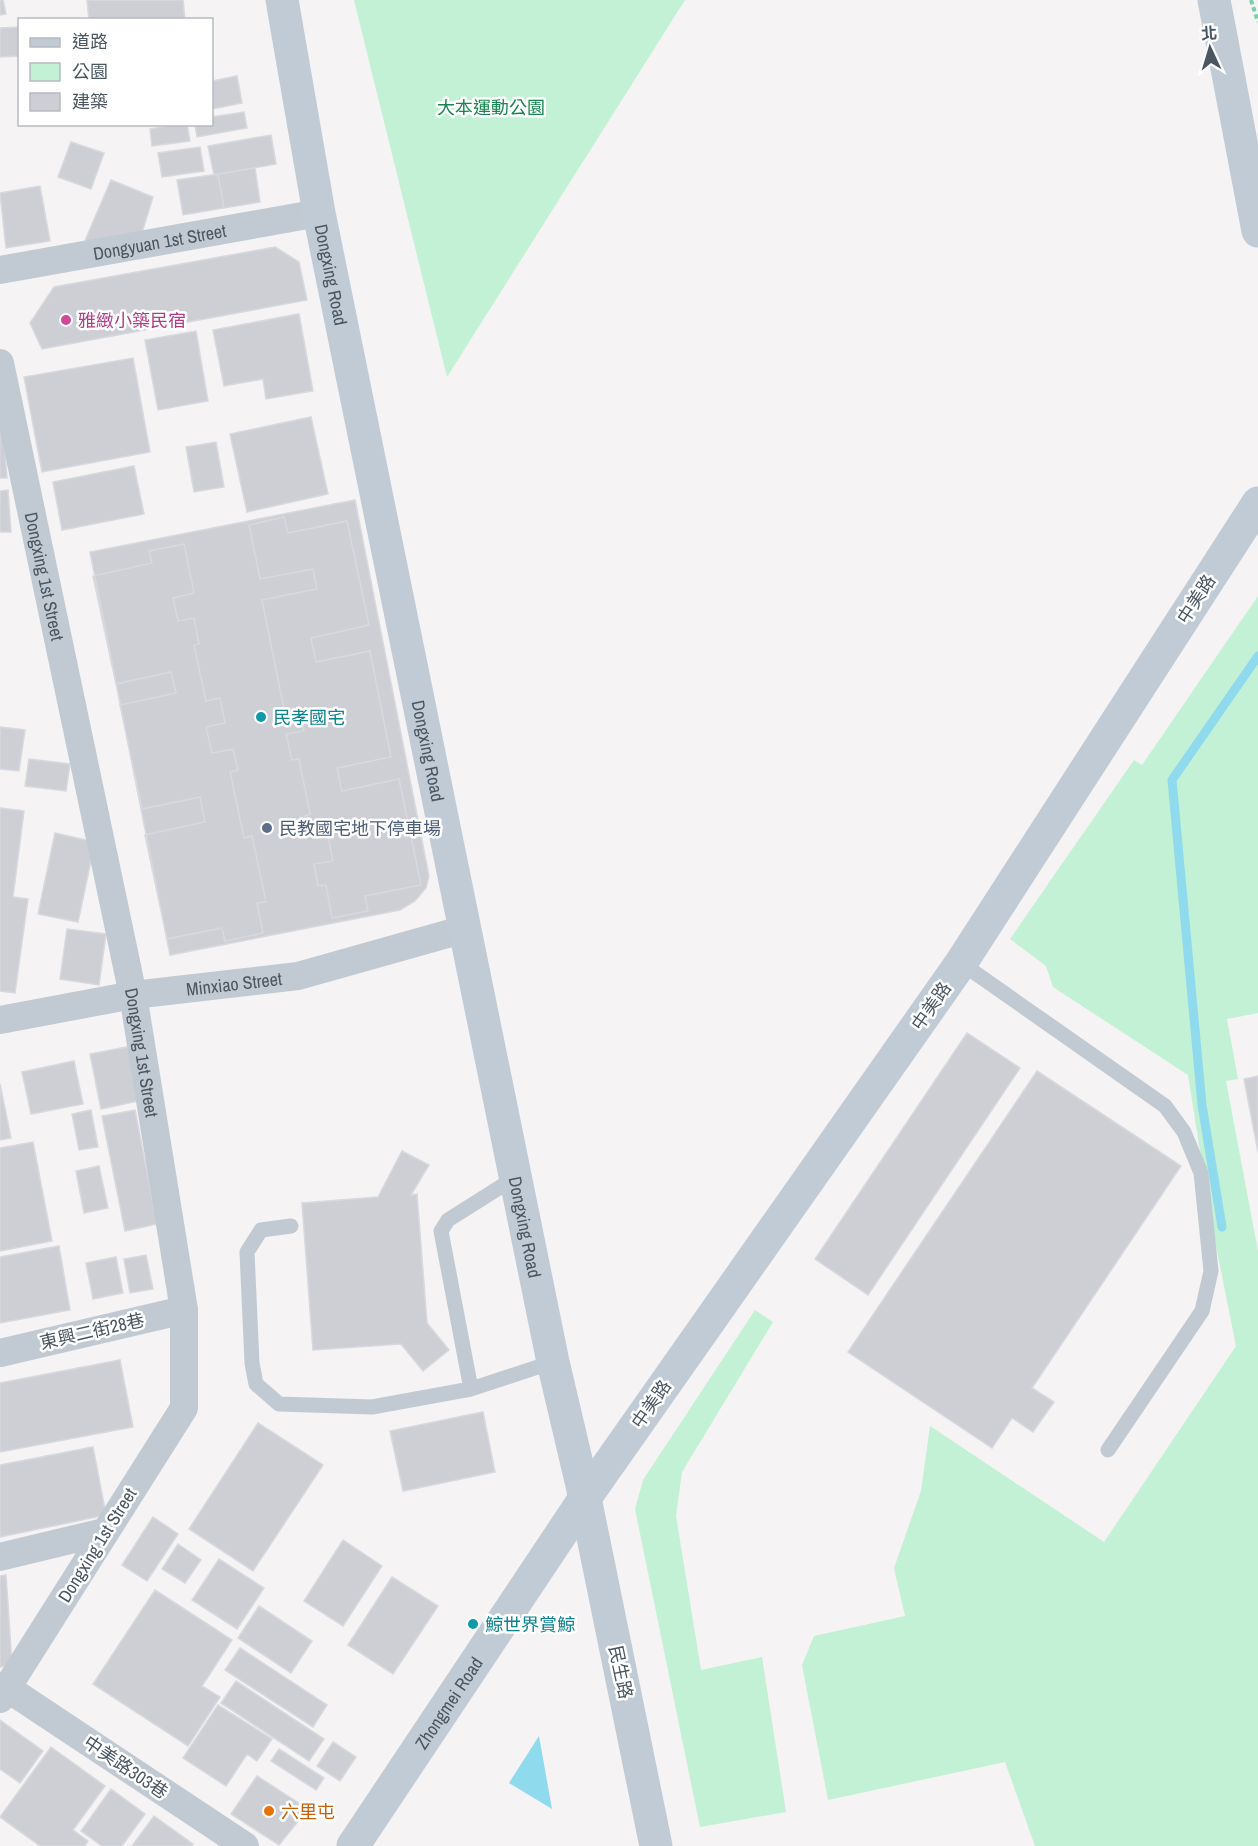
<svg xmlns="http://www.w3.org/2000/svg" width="1258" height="1846" font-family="'Archivo Narrow','Noto Sans TC',sans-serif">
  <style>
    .green { fill: #c3f1d5 }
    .water { fill: #90daee }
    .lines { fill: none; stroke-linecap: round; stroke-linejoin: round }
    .stream { stroke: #90daee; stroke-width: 9 }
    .building { fill: #cdcfd5; stroke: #d7d9de; stroke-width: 1.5 }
    .path { stroke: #7ad0a6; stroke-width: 4; stroke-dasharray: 4.5 3; stroke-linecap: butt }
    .lane { stroke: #c1cad2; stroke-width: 15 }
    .street { stroke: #c1cad2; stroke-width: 28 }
    .secondary { stroke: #c1cbd6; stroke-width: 33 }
    .hotel-dot { fill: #d1479c; stroke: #fff; stroke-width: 2 }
    .culture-dot { fill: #0f9aa8; stroke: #fff; stroke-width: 2 }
    .service-dot { fill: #5c6f8a; stroke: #fff; stroke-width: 2 }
    .food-dot { fill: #e8710a; stroke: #fff; stroke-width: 2 }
    .labels { text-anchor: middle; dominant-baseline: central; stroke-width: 5; stroke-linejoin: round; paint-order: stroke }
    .park-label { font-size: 18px; fill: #17864f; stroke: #fff }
    .street-label { font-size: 18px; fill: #4a5661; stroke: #fff }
    .hotel-label { font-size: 18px; fill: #b23c85; stroke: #fff; text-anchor: start }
    .culture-label { font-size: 18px; fill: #0d838f; stroke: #fff; text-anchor: start }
    .service-label { font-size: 18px; fill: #4e5e75; stroke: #fff; text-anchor: start }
    .food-label { font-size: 18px; fill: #c56008; stroke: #fff; text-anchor: start }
  </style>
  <rect width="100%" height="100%" fill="#f5f3f3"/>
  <path class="green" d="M354,0H685L447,377Z
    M1258,596V1013L1227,1019L1238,1079L1226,1081L1258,1251V1846H1035L1005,1762L828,1800L802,1665L814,1636L905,1616L894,1568L921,1491L930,1426L1104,1542L1236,1346L1211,1221L1188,1075L1053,987L1046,966L1010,939L1134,760L1142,765Z
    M755,1310L773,1322L682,1472L676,1516L701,1670L762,1657L786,1812L700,1827L635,1509L643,1480Z"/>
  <path class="water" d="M539,1736L552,1809L509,1783Z"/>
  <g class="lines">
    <path class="stream" d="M1222,1227L1202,1105L1172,780L1258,656"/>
  </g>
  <path class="building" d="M0,0H3L6,14L0,15Z
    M87,0H183L185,20H89Z
    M20,27V56L0,57V28Z
    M237,76L242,103L212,109V81Z
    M244,112L247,128L197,137L195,124H212V117Z
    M178,124H187L190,141L152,146L150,129Z
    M271,135L276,164L214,175L208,146Z
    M71,142L104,153L91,189L58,177Z
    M200,147L204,171L162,177L158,153Z
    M255,168L260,202L224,208L218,174Z
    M218,174L224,208L183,215L177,180Z
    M111,180L153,197L141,236L84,243Z
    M40,186L50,241L6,248L0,193Z
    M275,247L299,262L307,300L42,349L30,323L54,287Z
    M299,314L313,391L266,399L263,379L224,386L213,330Z
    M196,331L208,401L158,410L145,340Z
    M133,358L150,452L42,472L24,377Z
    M0,417H2L7,478H0Z
    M311,417L328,494L247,512L230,434Z
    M216,442L224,487L194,492L186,447Z
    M134,466L144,514L62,530L53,482Z
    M8,490L11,532H0V491Z
    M355,500L429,876L426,888L415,901L400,910L170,955L90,552Z
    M284,517L288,533L347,521L369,625L311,638L316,662L370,651L391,757L337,768L342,791L399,779L421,885L365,896L368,911L332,918L326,885L318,886L314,864L333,861L327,831L309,835L305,816L310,814L299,759L292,760L286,734L304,731L300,711L285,714L262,600L317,589L313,569L260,579L249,525Z
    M184,544L194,593L173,598L178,621L194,618L199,644L194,645L206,701L220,698L225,723L206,727L212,753L233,749L238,770L230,772L244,838L252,836L266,902L257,903L263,933L225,941L222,928L167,939L145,835L205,822L200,797L142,809L120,705L176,693L171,672L116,684L93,576L152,563L149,551Z
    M0,727L25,730L19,771L0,769Z
    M29,759L70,764L66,791L25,786Z
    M0,808L24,811L13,897L28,899L15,993L0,991Z
    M55,833L95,842L78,922L38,914Z
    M67,929L106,934L99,985L60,979Z
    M967,1033L1020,1068L868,1295L815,1259Z
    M132,1046L143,1100L101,1109L90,1054Z
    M74,1061L83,1104L31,1114L22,1072Z
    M1037,1071L1181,1166L1032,1388L1054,1402L1033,1432L1012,1418L992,1448L848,1352Z
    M1258,1076V1152L1244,1079Z
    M0,1084L11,1138L0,1140Z
    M91,1110L98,1147L79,1150L72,1114Z
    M135,1110L157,1224L125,1231L102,1116Z
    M33,1142L52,1241L0,1251V1148Z
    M402,1151L429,1165L411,1195L417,1194L427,1323L449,1350L423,1371L401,1344L313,1350L302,1203L378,1197Z
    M99,1166L108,1208L84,1213L76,1171Z
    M59,1246L70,1310L0,1323V1257Z
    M146,1255L153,1289L130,1293L124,1259Z
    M116,1257L123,1293L93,1299L86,1263Z
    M120,1360L133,1427L0,1452V1383Z
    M483,1412L495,1472L403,1491L390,1431Z
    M258,1423L323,1465L253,1571L189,1529Z
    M93,1447L106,1515L0,1537V1465Z
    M153,1517L178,1534L147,1581L122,1565Z
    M343,1540L382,1566L343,1626L304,1601Z
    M178,1544L201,1560L185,1583L162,1569Z
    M219,1559L264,1588L237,1629L192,1600Z
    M6,1575L12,1665L0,1667V1576Z
    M392,1577L438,1606L393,1674L348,1645Z
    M155,1590L232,1640L202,1686L220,1697L188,1746L93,1684Z
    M259,1606L312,1641L291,1673L238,1638Z
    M240,1648L327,1705L313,1727L225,1670Z
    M236,1681L324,1739L309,1761L221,1703Z
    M218,1705L272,1739L257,1761L247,1754L226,1786L183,1758Z
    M0,1720L43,1751L20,1783L0,1769Z
    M333,1742L356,1757L340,1781L317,1766Z
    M51,1747L105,1786L73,1830L88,1841L85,1846H40L0,1817Z
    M279,1749L324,1778L316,1790L271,1761Z
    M257,1776L308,1809L279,1845L231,1814Z
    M111,1789L145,1814L122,1846H102L81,1831Z
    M154,1816L193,1844L192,1846H132Z"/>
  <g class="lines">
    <path class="path" d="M1251,0L1258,22"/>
    <path class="lane" d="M961,963L1165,1106L1184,1132L1201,1173L1211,1271L1202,1311L1108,1450
      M291,1226L261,1230L247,1252L252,1363L256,1384L279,1404L372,1407L471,1389L553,1362
      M471,1389L441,1231L448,1220L516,1177"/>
    <g class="street">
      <path id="s1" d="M0,270L319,213"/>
      <path id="s2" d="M0,363L133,995L184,1310V1408L0,1699"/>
      <path id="s3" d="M0,1020L133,995L298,976L465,929"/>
      <path d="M0,1353L184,1310"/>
      <path d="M0,1557L104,1532"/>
      <path d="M0,1690L7,1688L245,1846"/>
    </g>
    <g class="secondary">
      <path id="s4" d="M282,0L319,213L553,1362L585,1498L656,1846"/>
      <path d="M1214,0L1258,231"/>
      <path id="s5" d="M353,1846L585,1498L961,963L1258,503"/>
    </g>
  </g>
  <circle class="hotel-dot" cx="66" cy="320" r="6"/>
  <g class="culture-dot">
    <circle cx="261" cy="717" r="6"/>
    <circle cx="473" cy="1624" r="6"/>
  </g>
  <circle class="service-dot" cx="267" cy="828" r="6"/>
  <circle class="food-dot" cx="269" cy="1811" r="6"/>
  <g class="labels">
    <g class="park-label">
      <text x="491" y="107">大本運動公園</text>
    </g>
    <g class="street-label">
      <text stroke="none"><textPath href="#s1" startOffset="162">Dongyuan 1st Street</textPath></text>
      <text stroke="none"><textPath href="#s4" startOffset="279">Dongxing Road</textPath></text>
      <text stroke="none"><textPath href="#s2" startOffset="218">Dongxing 1st Street</textPath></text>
      <text transform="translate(1196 599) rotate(-57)">中美路</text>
      <text stroke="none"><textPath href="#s4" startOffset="765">Dongxing Road</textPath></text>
      <text stroke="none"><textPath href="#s3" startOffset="237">Minxiao Street</textPath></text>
      <text transform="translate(931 1006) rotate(-55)">中美路</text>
      <text stroke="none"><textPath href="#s2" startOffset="704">Dongxing 1st Street</textPath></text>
      <text stroke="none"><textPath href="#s4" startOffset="1251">Dongxing Road</textPath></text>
      <text transform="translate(92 1331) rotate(-13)">東興二街28巷</text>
      <text transform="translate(651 1404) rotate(-55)">中美路</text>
      <text transform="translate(97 1545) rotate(-58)">Dongxing 1st Street</text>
      <text transform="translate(621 1672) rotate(78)">民生路</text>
      <text stroke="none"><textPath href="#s5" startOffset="172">Zhongmei Road</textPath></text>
      <text transform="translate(126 1767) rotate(34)">中美路303巷</text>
    </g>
    <g class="hotel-label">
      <text x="78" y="320">雅緻小築民宿</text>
    </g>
    <g class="culture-label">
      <text x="273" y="717">民孝國宅</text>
      <text x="485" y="1624">鯨世界賞鯨</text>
    </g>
    <g class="service-label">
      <text x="279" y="828">民教國宅地下停車場</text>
    </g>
    <g class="food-label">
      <text x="281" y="1811">六里屯</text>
    </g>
  </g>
  <rect x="18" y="18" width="195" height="108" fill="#ffffff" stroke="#b7bbc0" stroke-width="1.5"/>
  <rect x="30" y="38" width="30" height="9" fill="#c1cbd6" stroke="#b7bbc0" stroke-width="1.5"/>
  <text x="72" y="48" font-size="18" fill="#4a5661">道路</text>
  <rect x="30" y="63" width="30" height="18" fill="#c3f1d5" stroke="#b7bbc0" stroke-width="1.5"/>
  <text x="72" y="78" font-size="18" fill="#4a5661">公園</text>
  <rect x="30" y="93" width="30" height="18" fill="#cdcfd5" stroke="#b7bbc0" stroke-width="1.5"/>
  <text x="72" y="108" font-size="18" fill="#4a5661">建築</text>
  <g transform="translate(1210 48) rotate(356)" stroke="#ffffff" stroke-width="4.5" paint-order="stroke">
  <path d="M0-4.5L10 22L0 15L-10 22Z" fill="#4a5661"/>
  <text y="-9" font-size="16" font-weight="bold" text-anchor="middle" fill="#4a5661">北</text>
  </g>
</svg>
